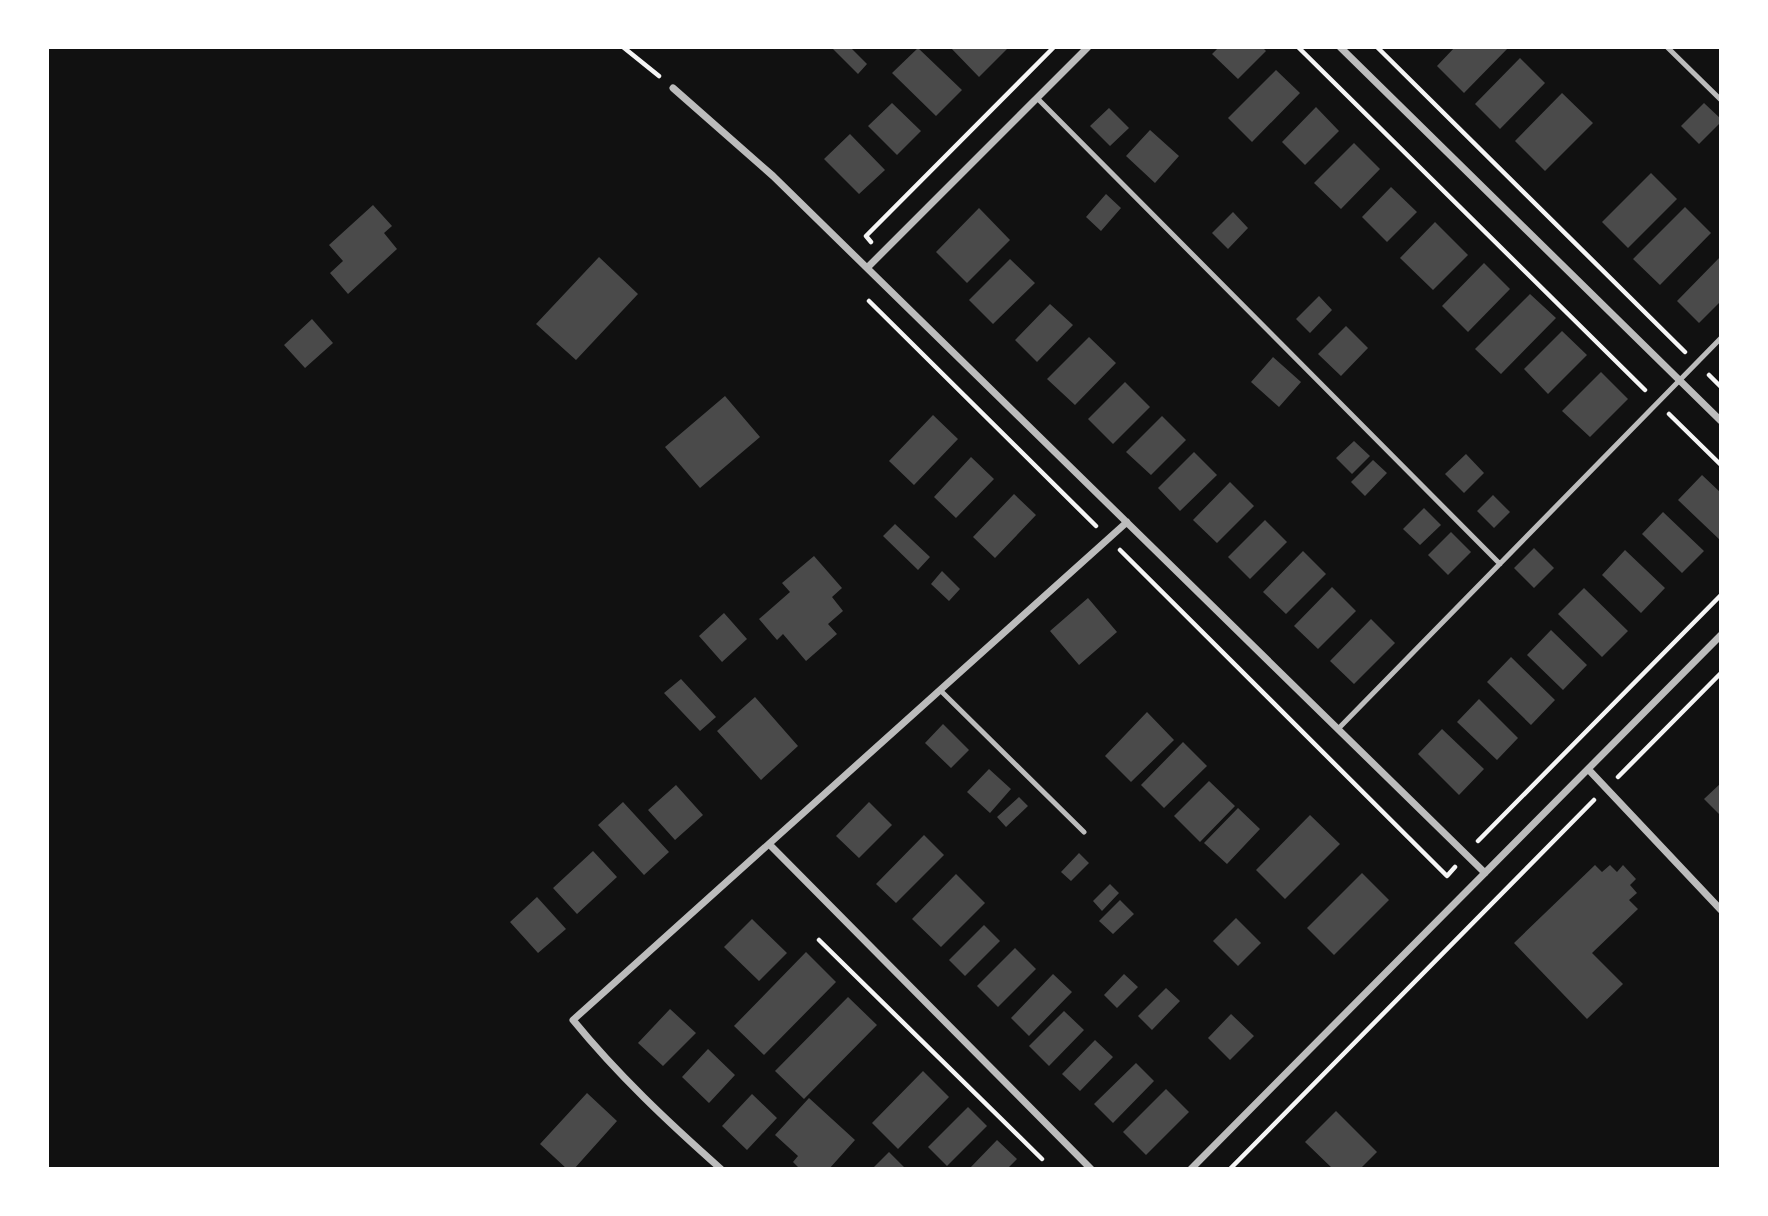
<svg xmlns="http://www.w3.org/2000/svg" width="1768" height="1216" font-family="'Titillium Web',sans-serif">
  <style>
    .building { fill: #4a4a4a }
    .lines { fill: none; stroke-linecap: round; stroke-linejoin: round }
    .path { stroke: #f5f5f5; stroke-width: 4.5 }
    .service { stroke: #bcbcbc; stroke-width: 5 }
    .minor { stroke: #bcbcbc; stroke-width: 7 }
  </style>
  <rect width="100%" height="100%" fill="#111"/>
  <path class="building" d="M831,47H850L867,64L858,74Z
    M950,47H1009L979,77Z
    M1219,47H1262L1266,51L1238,79L1212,54Z
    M1455,47H1509L1464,93L1437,66Z
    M918,48L962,90L936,116L892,73Z
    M1520,58L1545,83L1500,129L1475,104Z
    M1276,70L1300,93L1252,142L1228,118Z
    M1562,93L1593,123L1545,171L1515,141Z
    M892,103L921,131L897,155L868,126Z
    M1704,103L1721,119V122L1699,144L1681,126Z
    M1316,107L1339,131L1305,165L1282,142Z
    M1109,108L1129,128L1110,146L1090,126Z
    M1150,130L1179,156L1155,183L1126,156Z
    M850,134L885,170L859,194L824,159Z
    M1354,143L1380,169L1341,209L1314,183Z
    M1651,173L1677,199L1628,248L1602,222Z
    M1391,187L1417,212L1387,242L1362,217Z
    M1106,194L1121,208L1101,231L1086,217Z
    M373,205L392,226L384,233L397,249L348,294L330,273L343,261L329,245Z
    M1685,207L1711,233L1660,285L1633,259Z
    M979,208L1010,240L967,283L936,252Z
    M1233,212L1248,228L1228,249L1212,233Z
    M1435,222L1468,255L1433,290L1400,258Z
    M1721,256V301L1699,323L1677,301Z
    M599,257L638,294L576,360L536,324Z
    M1010,259L1035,283L993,324L969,300Z
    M1484,263L1510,289L1468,332L1442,306Z
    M1530,294L1556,318L1501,374L1475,349Z
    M1319,296L1332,310L1310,333L1296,319Z
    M1050,304L1073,325L1037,362L1015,340Z
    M312,319L333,343L305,368L284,345Z
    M1346,326L1368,348L1341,376L1318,354Z
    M1562,331L1587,355L1548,394L1524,369Z
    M1089,337L1116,363L1075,405L1047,379Z
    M1273,357L1301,382L1279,407L1251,382Z
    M1601,372L1628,399L1590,437L1562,411Z
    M1125,382L1150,407L1113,444L1088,419Z
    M725,396L760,437L700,488L665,447Z
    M933,415L958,439L914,485L889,461Z
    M1162,416L1186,440L1151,475L1126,452Z
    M1354,441L1370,456L1352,474L1336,458Z
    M1194,452L1217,475L1180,511L1158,488Z
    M1466,454L1484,473L1464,493L1445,474Z
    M971,457L994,479L956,518L934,497Z
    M1373,460L1387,473L1365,496L1351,482Z
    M1702,475L1721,493V541L1678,500Z
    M1230,482L1254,506L1217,543L1193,520Z
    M1014,494L1036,515L995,558L973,537Z
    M1493,495L1510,512L1494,528L1477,511Z
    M1424,508L1441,525L1420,545L1403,529Z
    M1663,512L1704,551L1682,573L1642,534Z
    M1265,520L1287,542L1250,579L1228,557Z
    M895,524L930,557L918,570L883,536Z
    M1451,532L1471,552L1448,575L1428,555Z
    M1534,548L1554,568L1534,588L1514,568Z
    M1625,550L1665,588L1641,613L1602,575Z
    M1303,551L1326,574L1286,614L1263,592Z
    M814,556L842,588L832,597L843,611L828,624L837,634L806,661L783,634L777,640L759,619L790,592L782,583Z
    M942,571L960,589L949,601L931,584Z
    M1332,587L1356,611L1318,649L1294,626Z
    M1584,588L1628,631L1602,657L1558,614Z
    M1088,598L1117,632L1079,665L1050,631Z
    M724,613L747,639L722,662L699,636Z
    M1371,619L1395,643L1354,684L1330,661Z
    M1551,630L1587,665L1563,690L1527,655Z
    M1511,657L1555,700L1531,725L1487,682Z
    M681,679L716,717L700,731L664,693Z
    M755,697L798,746L761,780L717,731Z
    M1479,699L1518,738L1497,760L1457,722Z
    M1147,712L1174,740L1131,782L1105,756Z
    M943,724L969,750L951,768L925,743Z
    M1442,729L1484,769L1459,795L1418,754Z
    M1183,742L1207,766L1164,808L1141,785Z
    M989,769L1011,789L990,813L967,792Z
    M1209,781L1235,806L1200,842L1174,816Z
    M1721,783V816L1704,799Z
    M676,785L703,815L675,840L648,810Z
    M1019,797L1028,806L1006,827L997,817Z
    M623,802L669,852L644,875L598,825Z
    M869,802L892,825L859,858L836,836Z
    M1238,808L1260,829L1227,864L1204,843Z
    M1310,815L1340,844L1285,899L1256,870Z
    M924,835L944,855L896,903L876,884Z
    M593,851L617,877L577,914L553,888Z
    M1079,853L1089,863L1071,881L1061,872Z
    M1595,865L1602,872L1610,865L1617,872L1623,865L1636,879L1630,885L1637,893L1629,900L1638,909L1592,953L1623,984L1587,1019L1514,943Z
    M1362,873L1389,900L1334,955L1307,928Z
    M956,874L985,903L941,947L912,919Z
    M1110,884L1119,893L1102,911L1093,901Z
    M537,897L566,929L538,953L510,922Z
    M1120,900L1134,914L1113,934L1099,921Z
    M1236,918L1261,943L1238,966L1213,941Z
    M752,919L787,953L759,981L724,947Z
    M984,925L1000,941L965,976L949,960Z
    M1015,948L1036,969L998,1007L977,986Z
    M806,952L836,982L764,1055L734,1026Z
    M1053,974L1072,992L1029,1036L1011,1018Z
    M1124,974L1138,987L1117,1008L1104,995Z
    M1166,988L1180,1001L1152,1030L1138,1016Z
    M848,997L877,1025L804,1099L775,1071Z
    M670,1009L696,1033L663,1066L638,1043Z
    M1064,1011L1084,1030L1049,1066L1029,1046Z
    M1231,1014L1254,1036L1230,1060L1208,1038Z
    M1095,1040L1113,1057L1080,1091L1062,1074Z
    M708,1049L735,1075L709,1103L682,1077Z
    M1136,1063L1154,1081L1113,1123L1094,1104Z
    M923,1071L949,1097L898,1149L872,1123Z
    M1166,1089L1189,1112L1146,1155L1123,1132Z
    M587,1093L617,1121L574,1169H567L540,1144Z
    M752,1094L777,1118L747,1150L722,1126Z
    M809,1098L855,1140L829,1169H800L793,1162L798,1156L775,1135Z
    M968,1107L987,1126L947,1166L928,1147Z
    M1336,1111L1377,1152L1360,1169H1333L1305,1142Z
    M997,1140L1017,1159L1007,1169H969Z
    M889,1152L904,1167L903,1169H872Z"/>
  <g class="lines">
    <path class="path" d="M623,47L659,76
      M1298,47L1645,390
      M1377,47L1685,352
      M871,242L866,236L1054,47
      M869,301L1096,526
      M1709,375L1721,387
      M1669,414L1721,465
      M1120,550L1447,876L1455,867
      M1618,777L1721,673
      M1478,841L1721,595
      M819,940L1042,1159
      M1230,1169L1594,800"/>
    <path class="service" d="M1667,47L1721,100
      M1037,98L1500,564
      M940,690L1084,832
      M1338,729L1721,338"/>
    <path class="minor" d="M1340,47L1721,421
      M673,88L773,176L1485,873
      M867,268L1088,47
      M1588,769L1721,910
      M769,844L1091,1169
      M721,1169C668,1122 618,1075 573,1020L1127,522
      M1191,1169L1721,635"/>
  </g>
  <rect width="1768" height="1216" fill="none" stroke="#ffffff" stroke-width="98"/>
</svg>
